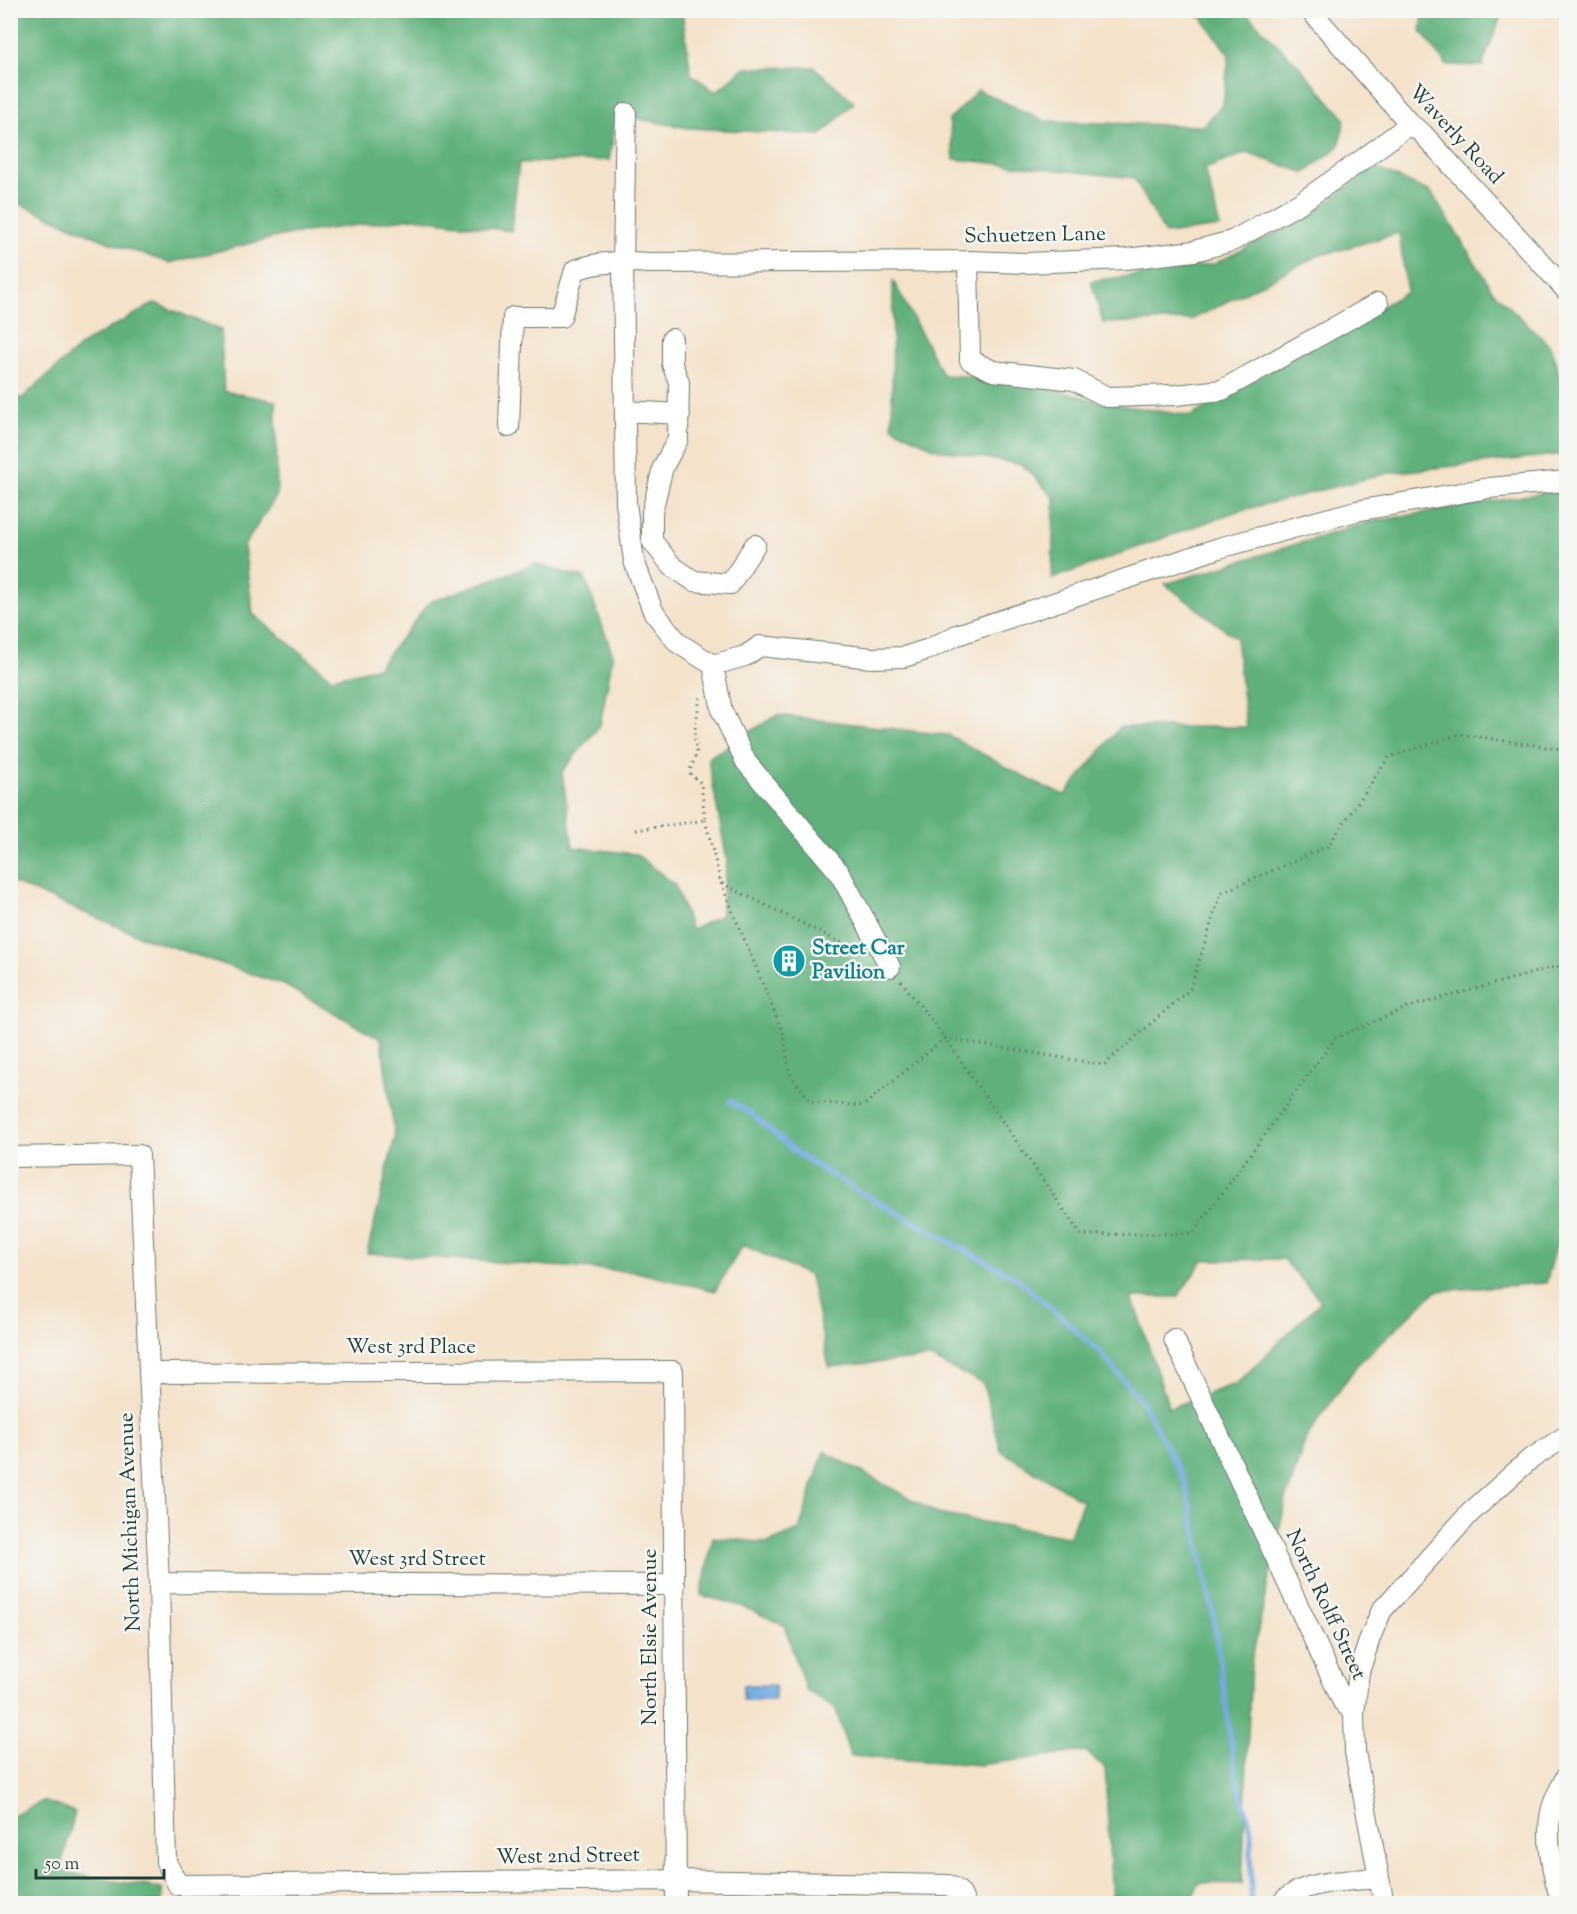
<svg xmlns="http://www.w3.org/2000/svg" width="1577" height="1914" font-family="'Sorts Mill Goudy',serif">
  <style>
    .forest { fill: #5fb07c; stroke: #3f7658; stroke-width: 1.5; fill-rule: evenodd }
    .water { fill: #74aae2; stroke: #4a748b; stroke-width: 1.5 }
    .lines { fill: none; stroke-linecap: round; stroke-linejoin: round }
    .stream { stroke: #74aae2; stroke-width: 5 }
    .building { fill: #dba977 }
    .minor-casing { stroke: #6a7769; stroke-width: 22 }
    .path { stroke: #6a7769; stroke-width: 3; stroke-dasharray: 1.5 4.5; stroke-linecap: butt }
    .minor { stroke: #fff; stroke-width: 20 }
    .labels { text-anchor: middle; dominant-baseline: central; stroke-width: 5; stroke-linejoin: round; paint-order: stroke }
    .street-label { font-size: 21px; fill: #1f3d34; stroke: #f6f6f2 }
    .culture-label { font-size: 21px; font-weight: bold; fill: #0d838f; stroke: #f6f6f2; text-anchor: start }
  </style>
  <rect width="100%" height="100%" fill="#f6f6f2"/>
  <filter id="ink" filterUnits="userSpaceOnUse"><feTurbulence type="fractalNoise" baseFrequency=".0167" numOctaves="2"/><feDisplacementMap in="SourceGraphic" scale="12" xChannelSelector="R" yChannelSelector="G"/><feConvolveMatrix kernelMatrix="1 2 1 2 8 2 1 2 1" color-interpolation-filters="sRGB"/></filter>
  <filter id="wash" filterUnits="userSpaceOnUse"><feTurbulence type="fractalNoise" baseFrequency=".008" numOctaves="4" result="noise"/><feDisplacementMap in="SourceGraphic" scale="24" xChannelSelector="R" yChannelSelector="G"/><feGaussianBlur stdDeviation="1.35" result="paint"/><feColorMatrix in="noise" values="0 0 0 0 0 0 0 0 0 0 0 0 0 0 0 0 0 1.4 0 .05"/><feComposite in="paint" operator="in"/></filter>
  <g filter="url(#wash)">
    <rect width="100%" height="100%" fill="#f4e2cb"/>
    <path class="forest" d="M10,11H682L691,74L716,92L744,68L814,67L854,102L821,135L688,128L617,115L609,160L519,163L511,231L414,218L290,234L169,263L110,243L11,200Z
      M1190,11H1244L1297,64L1345,119L1339,146L1305,173L1246,153L1205,169L1220,227L1165,234L1134,178L954,159L949,120L978,90L1045,121L1202,126L1223,104L1229,55L1202,18Z
      M1423,11H1503L1482,66L1446,65L1421,31Z
      M1373,167L1431,192L1493,291L1550,346L1566,394V454L1389,473L1235,512L1052,579L1054,498L1023,465L936,449L892,427L893,280L943,375L1013,378L1101,402L1191,416L1407,292L1399,233L1315,257L1191,320L1103,323L1091,281L1214,264L1311,215Z
      M155,303L221,330L224,391L276,401L277,495L244,546L253,614L332,678L378,667L430,602L535,564L585,578L613,655L600,725L562,772L573,847L636,854L675,885L691,930L720,916L727,861L708,758L777,715L948,735L1040,785L1065,795L1120,727H1246L1236,638L1165,584L1369,522L1548,492L1566,491V1211L1546,1283L1436,1291L1357,1365L1306,1438L1285,1503L1251,1663L1242,1884L1199,1883L1190,1903H1112L1105,1768L1085,1751L980,1765L850,1756L836,1710L806,1690L784,1625L744,1607L701,1595L713,1537L768,1543L799,1530L824,1451L938,1514L1069,1537L1083,1501L1001,1451L983,1383L930,1358L829,1367L810,1276L743,1245L715,1291L636,1272L367,1253L395,1137L381,1039L284,985L145,938L11,882L10,390L21,399L85,342ZM1283,1259L1321,1301L1237,1383L1169,1408L1132,1297H1178L1203,1260Z
      M43,1801L75,1812L60,1870L93,1878L162,1888V1903H11V1817Z"/>
    <path class="water" d="M745,1685H773L775,1687V1699L773,1700H744L743,1698V1686Z"/>
    <g class="lines">
      <path class="stream" d="M730,1101L750,1113L799,1155L858,1191L1018,1279L1098,1350L1143,1403L1185,1482L1213,1613L1235,1771L1251,1830V1904"/>
    </g>
    <g id="blocks">
      <path class="building" d="M792,948L800,969L786,974L778,953Z"/>
    </g>
  </g>
  <g filter="url(#ink)">
    <use href="#blocks" fill-opacity="0" stroke="#6a7769" stroke-width="1.5"/>
    <g class="lines">
      <g class="minor-casing">
        <path id="minor" d="M1310,10L1410,124L1422,133L1566,290
          M626,113L623,261L626,503L634,561L653,611L678,643L713,665L745,656L760,646L872,658L904,657L929,649L957,635L1219,548L1356,511L1489,488L1566,481
          M968,261L970,360L993,371L1074,380L1107,397L1176,395L1222,390L1378,303
          M672,339V364L679,382L678,439L663,467L652,512V541L672,566L694,581L730,584L755,545
          M625,411L680,414
          M509,427L513,317H561L575,270C599,261 624,261 649,263L968,261L1026,263L1126,259L1194,251L1232,241L1300,203L1359,162L1410,124
          M713,665L722,711L746,762L839,872L890,967
          M10,1157L139,1155L159,1583L166,1862L178,1885L677,1880L948,1885C957,1889 963,1893 964,1904
          M1174,1339L1343,1702L1354,1713
          M150,1373L673,1371L676,1904
          M159,1583L675,1585
          M1281,1904C1299,1880 1350,1881 1379,1878
          M1384,1904L1355,1752L1354,1713L1359,1672L1371,1635L1382,1610L1471,1512L1529,1460L1566,1436
          M1563,1904C1552,1877 1543,1830 1554,1802C1557,1794 1562,1785 1566,1777"/>
      </g>
      <path class="path" d="M705,820L721,883L862,953
        M636,830L705,820L701,783L691,775L690,770L697,753L694,735L700,697
        M721,883L784,1035L789,1072L811,1102L863,1106L945,1038L1081,1235L1193,1233L1335,1038L1409,1007L1566,964
        M901,981L945,1038L1104,1065L1190,989L1221,893L1328,846L1389,757L1460,734L1566,750"/>
      <use href="#minor" class="minor"/>
    </g>
  </g>
  <defs>
    <g id="building-disc" transform="scale(1.725)"><circle r="9.5" fill="#0f9aa8" stroke="#f6f6f2"/><path d="M-4-6H4V6H1V3H-1V6H-4ZM-2.5-4.3h1.7v1.8h-1.7ZM.8-4.3h1.7v1.8H.8ZM-2.5-1h1.7V.8h-1.7ZM.8-1h1.7V.8H.8Z" fill="#fff"/></g>
  </defs>
  <g fill-rule="evenodd">
    <use href="#building-disc" x="789" y="961"/>
  </g>
  <g class="labels">
    <g class="street-label">
      <text transform="translate(1455 135) rotate(47)">Waverly Road</text>
      <text transform="translate(1035 236) rotate(-1)">Schuetzen Lane</text>
      <text x="411" y="1348">West 3rd Place</text>
      <text transform="translate(131 1522) rotate(-92)">North Michigan Avenue</text>
      <text x="417" y="1560">West 3rd Street</text>
      <text transform="translate(1325 1605) rotate(65)">North Rolff Street</text>
      <text transform="translate(651 1637) rotate(-90)">North Elsie Avenue</text>
      <text transform="translate(568 1857) rotate(-1)">West 2nd Street</text>
    </g>
    <g class="culture-label">
      <text x="812" y="949">Street Car<tspan x="812" dy="24">Pavilion</tspan></text>
    </g>
  </g>
  <rect width="1577" height="1914" fill="none" stroke="#f6f6f2" stroke-width="36"/>
  <path d="M36 1869v9h128v-9" fill="none" stroke="#1f3d34" stroke-width="3"/>
  <text x="45" y="1869" font-size="18" fill="#1f3d34" stroke="#f6f6f2" stroke-width="4.5" paint-order="stroke">50 m</text>
</svg>
